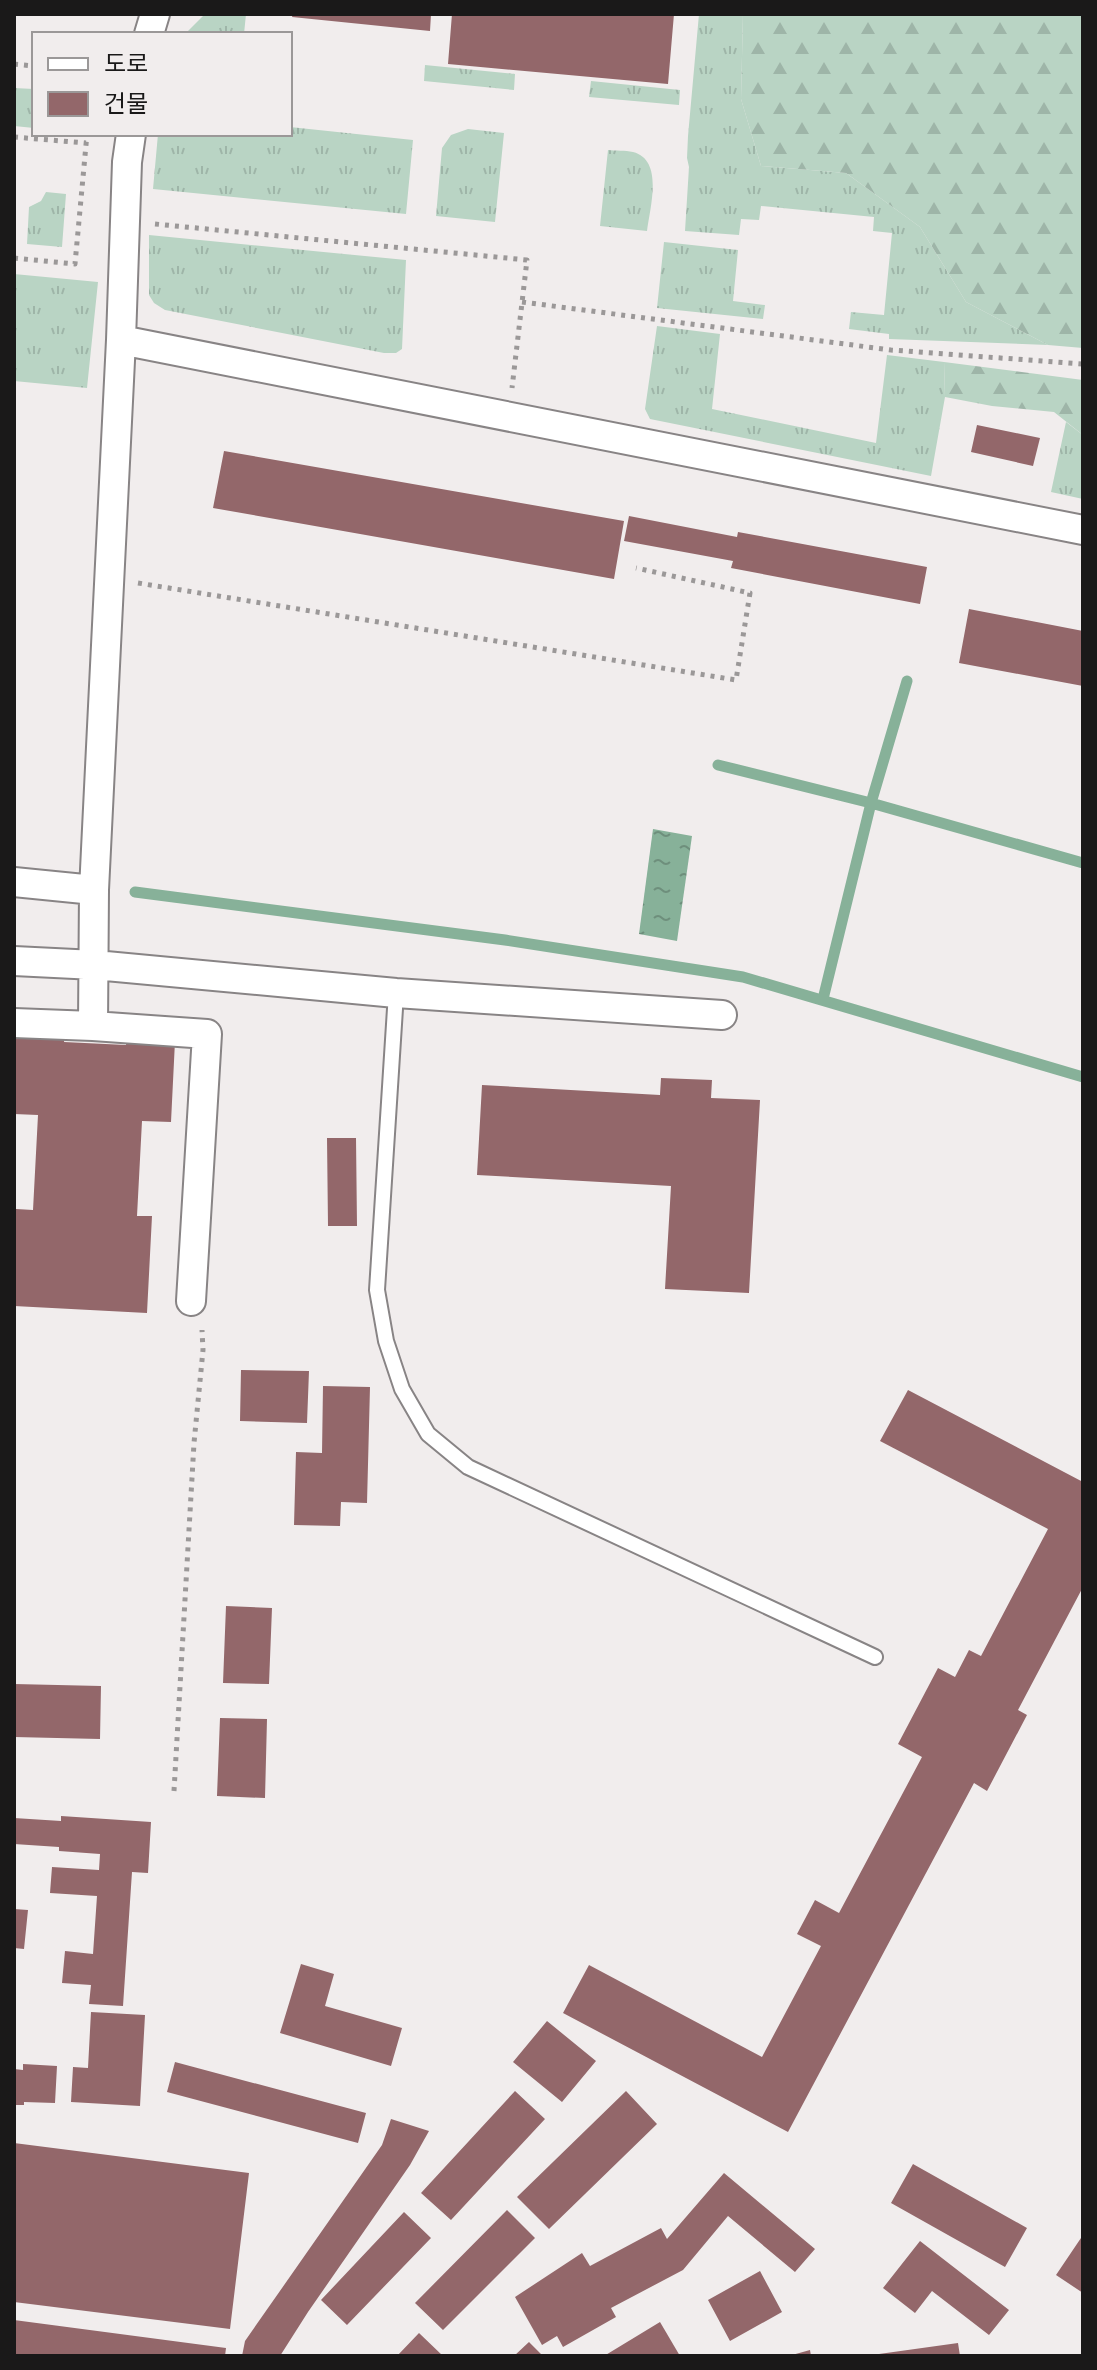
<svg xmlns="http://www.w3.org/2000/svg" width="1097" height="2370" font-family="'DM Sans','Noto Sans KR',sans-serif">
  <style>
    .grass { fill: url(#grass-tufts) }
    .forest { fill: url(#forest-firs) }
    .water { fill: url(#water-ripples) }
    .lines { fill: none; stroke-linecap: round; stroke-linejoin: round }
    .stream { stroke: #87b199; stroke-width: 11 }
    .building { fill: #93676a }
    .lane-casing { stroke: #888485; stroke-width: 18 }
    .street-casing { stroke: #888485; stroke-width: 32 }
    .path { stroke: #9b9898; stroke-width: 5; stroke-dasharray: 4 6; stroke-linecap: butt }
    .lane { stroke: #fff; stroke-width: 14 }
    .street { stroke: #fff; stroke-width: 28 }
  </style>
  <defs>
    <pattern id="grass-tufts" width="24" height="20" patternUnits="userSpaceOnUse" patternTransform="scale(2)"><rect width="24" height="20" fill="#b9d4c4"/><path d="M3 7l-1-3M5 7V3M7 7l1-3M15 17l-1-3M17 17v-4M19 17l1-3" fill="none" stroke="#9eb5a8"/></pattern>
    <pattern id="forest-firs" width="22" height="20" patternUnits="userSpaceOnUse" patternTransform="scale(2)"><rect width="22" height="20" fill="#b9d4c4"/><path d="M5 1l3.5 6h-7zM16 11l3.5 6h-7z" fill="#9eb5a8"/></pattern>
    <pattern id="water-ripples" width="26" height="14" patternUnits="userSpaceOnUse" patternTransform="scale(2)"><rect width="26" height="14" fill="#87b199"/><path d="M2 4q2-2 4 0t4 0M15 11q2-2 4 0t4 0" fill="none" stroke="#6e8f7c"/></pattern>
  </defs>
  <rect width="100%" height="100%" fill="#f1eded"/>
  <path class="grass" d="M205,14H246L244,34H185Z
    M699,14H743L741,99L761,166L846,173L920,227L966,302L1048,345L889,339V334L849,329L851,312L884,315L892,233L873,231L874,217L761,206L759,220L741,219L739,235L685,231L689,167L687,158L688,136Z
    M425,65L515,74L514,90L424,81Z
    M591,81L680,90L679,105L589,97Z
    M14,88L34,89V128L14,126Z
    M290,127L413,140L406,214L153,189L158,134H290Z
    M468,129L504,133L495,222L436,216L442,148L451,135Z
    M608,150C616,151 625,150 633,152C664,160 650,207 647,231L600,226Z
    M46,192L66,194L62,247L27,244L29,207L41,201Z
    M149,235L406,260L402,349L396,353H384L165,310L154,303L149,295Z
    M664,242L738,250L733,301L765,305L763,319L657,308Z
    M14,274L98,282L87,388L14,381Z
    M657,326L720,334L712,409L876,443L887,355L944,362L945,397L931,476L650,419L645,409Z
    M1066,422L1083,435V499L1051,492Z"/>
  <path class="forest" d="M743,14H1083V348L1048,345L966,302L920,227L846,173L761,166L741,99Z
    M944,362L1083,380V435L1054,412L992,406L945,397Z"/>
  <path class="water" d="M653,829L692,836L677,941L639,934Z"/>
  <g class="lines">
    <path class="stream" d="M718,765L871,803L1083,863
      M135,892L505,940L743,977L1083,1077
      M823,999L871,803L907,681"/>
  </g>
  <path class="building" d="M293,14H431L430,31L292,17Z
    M452,14H674L668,84L448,64Z
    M977,425L1040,438L1033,466L971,452Z
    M224,451L624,521L614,579L213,508Z
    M629,516L737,537L738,532L927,567L920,604L731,568L733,561L624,541Z
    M969,609L1083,631V686L959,663Z
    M14,1032L65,1035L64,1042L126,1045L127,1038L175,1041L171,1122L142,1121L137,1216H152L147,1313L14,1306L16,1209L33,1210L38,1115L14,1114Z
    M661,1078L712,1080L711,1098L760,1100L749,1293L665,1289L671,1186L477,1175L482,1085L660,1095Z
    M327,1138H356L357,1226H328Z
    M241,1370L309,1371L307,1423L240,1421Z
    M323,1386L370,1387L367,1503L341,1502L340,1526L294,1525L296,1452L322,1453Z
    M908,1390L1083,1482V1587L1018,1710L1027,1715L987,1791L974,1783L788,2132L563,2013L589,1965L762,2057L821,1946L797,1934L815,1900L839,1913L922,1757L898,1744L938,1668L955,1677L969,1650L981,1656L1048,1529L880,1441Z
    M226,1606L272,1608L269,1684L223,1683Z
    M14,1684L101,1686L100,1739L14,1737Z
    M220,1718L267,1719L265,1798L217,1796Z
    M61,1816L151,1822L148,1873L132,1872L123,2006L89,2004L91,1985L62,1983L65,1951L93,1954L97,1896L50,1893L52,1867L99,1870L100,1854L59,1851V1847L14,1844V1818L61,1821Z
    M14,1909L28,1910L24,1949L14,1948Z
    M301,1964L334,1974L325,2006L402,2028L391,2066L280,2033Z
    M91,2012L145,2015L140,2106L71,2102L73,2067L88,2068Z
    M547,2021L596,2061L562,2102L513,2062Z
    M175,2062L366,2113L358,2143L167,2092Z
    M23,2064L57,2066L55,2103L24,2102V2105H14V2069L23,2070Z
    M515,2091L545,2119L451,2220L421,2193Z
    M626,2091L657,2124L549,2229L517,2197Z
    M391,2119L429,2131L410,2165L308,2312L280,2356H242L245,2341L382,2145Z
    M14,2143L249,2173L230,2329L14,2302Z
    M913,2164L1027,2228L1005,2267L891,2203Z
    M724,2173L815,2249L795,2272L728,2216L683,2270L611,2308L616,2317L563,2347L557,2336L542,2345L515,2297L582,2253L590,2266L661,2228L667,2239Z
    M507,2210L535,2238L443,2330L415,2303Z
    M404,2212L431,2238L347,2325L321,2300Z
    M1083,2235V2293L1056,2275Z
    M920,2241L1009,2310L989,2335L932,2291L915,2313L883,2288Z
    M760,2271L782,2312L730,2341L708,2300Z
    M14,2320L226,2348L225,2356H14Z
    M660,2322L680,2356H604Z
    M419,2333L443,2356H397Z
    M529,2342L543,2356H514Z
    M958,2343L960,2356H880L879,2354Z
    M810,2350L811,2356H792V2355Z"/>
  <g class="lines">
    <g class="lane-casing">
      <path id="lane" d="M396,993L377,1290L386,1341L402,1389L428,1434L468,1467L875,1657"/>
    </g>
    <g class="street-casing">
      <path id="street" d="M149,34L155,14
        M121,340L1083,530
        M14,882L94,890
        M14,961L95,965L396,993L722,1015
        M14,1023L93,1026L207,1034L191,1301
        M93,1026L94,890L121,340L127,162L131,134"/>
    </g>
    <path class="path" d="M14,64L34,66
      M14,137L86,143
      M155,224L527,260L512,388
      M14,258L75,264L87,134
      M522,302L891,350L1083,364
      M138,583L736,680L750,593L636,568
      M174,1791L194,1443L203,1350L202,1330"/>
    <use href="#lane" class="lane"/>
    <use href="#street" class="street"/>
  </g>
  <rect width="1097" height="2370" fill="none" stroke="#1a1919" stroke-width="32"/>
  <rect x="32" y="32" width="260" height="104" fill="#f1eded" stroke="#9b9898" stroke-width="2"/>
  <rect x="48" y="58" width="40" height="12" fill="#ffffff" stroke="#9b9898" stroke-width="2"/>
  <text x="104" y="72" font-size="24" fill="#1a1919">도로</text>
  <rect x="48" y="92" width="40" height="24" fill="#93676a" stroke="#9b9898" stroke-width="2"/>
  <text x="104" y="112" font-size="24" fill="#1a1919">건물</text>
</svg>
